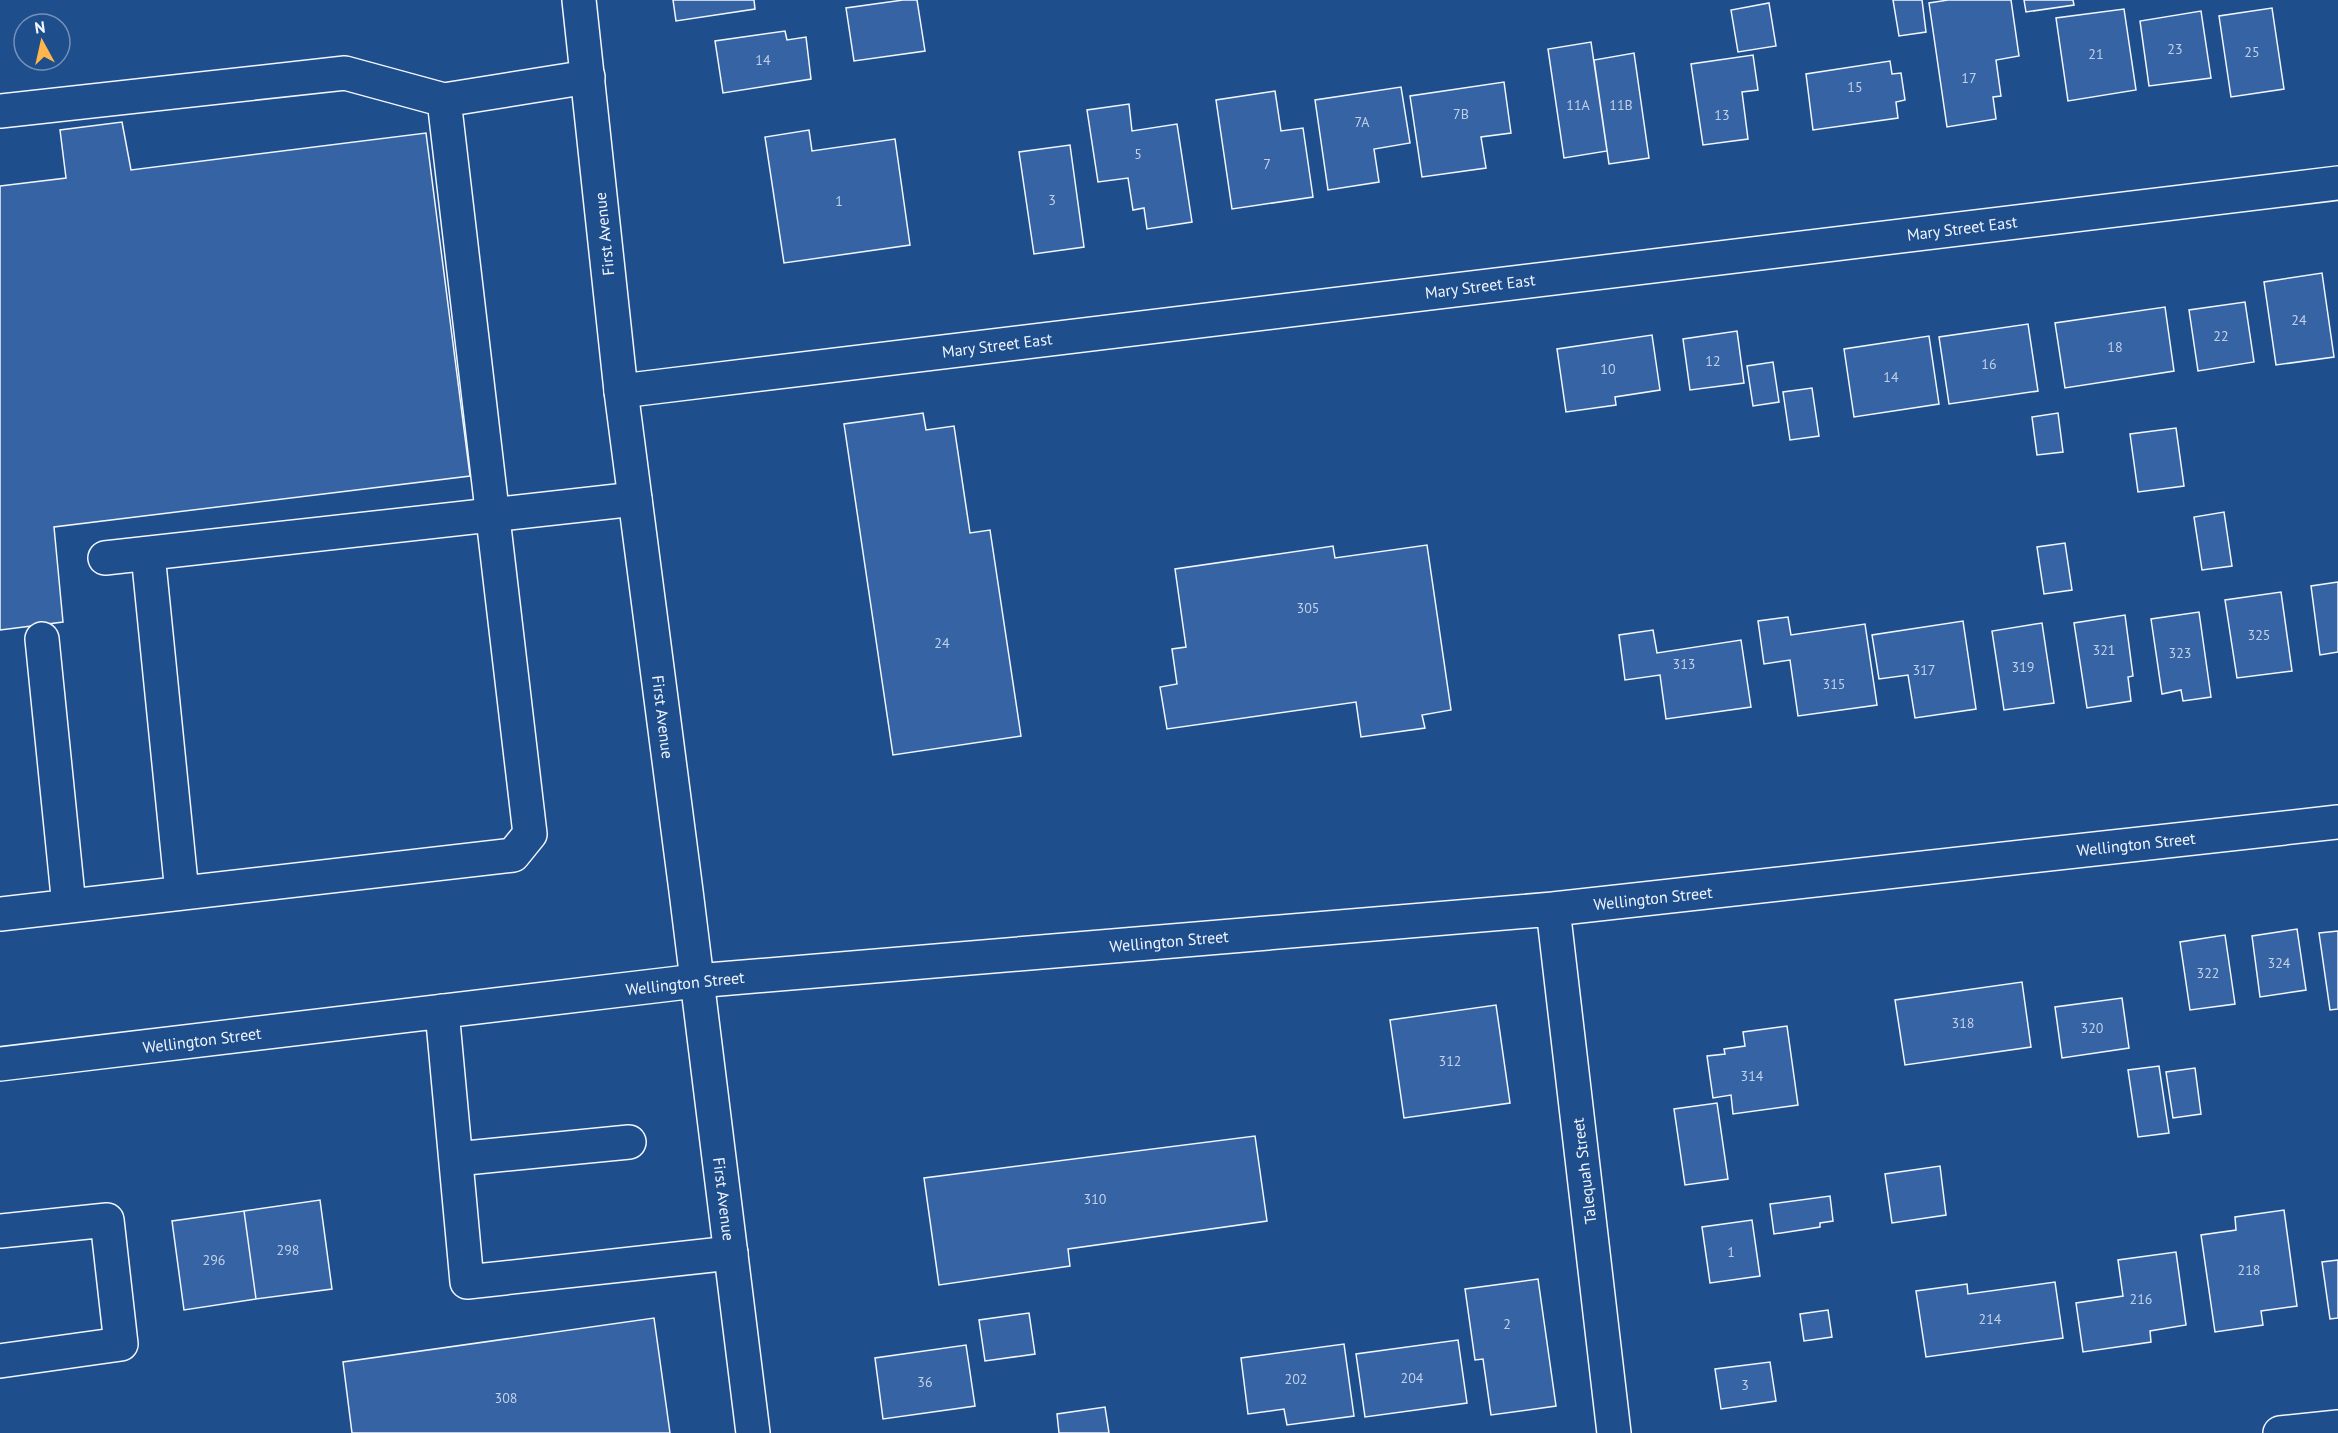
<svg xmlns="http://www.w3.org/2000/svg" width="2338" height="1433" font-family="'PT Sans',sans-serif">
  <style>
    .building { fill: #3563a3; stroke: #f2f6ff; stroke-width: 1.5 }
    .lines { fill: none; stroke-linecap: round; stroke-linejoin: round }
    .minor-casing { stroke: #f2f6ff; stroke-width: 36 }
    .major-casing { stroke: #f2f6ff; stroke-width: 36 }
    .minor { stroke: #1f4e8c; stroke-width: 33 }
    .major { stroke: #1f4e8c; stroke-width: 33 }
    .labels { text-anchor: middle; dominant-baseline: central; stroke-width: 4.5; stroke-linejoin: round; paint-order: stroke }
    .number-label { font-size: 14px; fill: #c3d1e8 }
    .street-label { font-size: 16px; fill: #f2f6ff; stroke: #1f4e8c }
  </style>
  <rect width="100%" height="100%" fill="#1f4e8c"/>
  <path class="building" d="M673,0H754L755,9L676,21Z
    M903,0H917L925,51L854,61L846,8Z
    M1893,0H1922L1926,32L1899,36Z
    M1948,0H2011L2019,56L1996,60L2001,96L1993,97L1996,119L1947,127L1929,3Z
    M2024,0H2073L2074,5L2026,12Z
    M1769,3L1776,46L1738,52L1731,10Z
    M2272,8L2284,89L2231,97L2219,16Z
    M2124,9L2136,90L2068,101L2056,18Z
    M2201,11L2211,78L2149,86L2140,21Z
    M785,31L787,40L806,37L811,79L723,93L715,41Z
    M1591,42L1607,151L1564,158L1548,49Z
    M1634,53L1649,158L1609,164L1594,60Z
    M1753,55L1758,90L1742,92L1748,139L1703,145L1691,64Z
    M1890,61L1892,74L1901,73L1905,100L1896,102L1898,118L1813,130L1806,74Z
    M1504,82L1511,133L1481,137L1486,168L1422,177L1410,96Z
    M1401,87L1410,143L1374,149L1379,182L1328,190L1315,100Z
    M1275,91L1281,131L1303,128L1313,197L1232,209L1216,100Z
    M1129,104L1132,131L1177,124L1192,222L1147,229L1144,208L1133,210L1128,178L1098,182L1087,110Z
    M122,122L131,170L426,133L470,476L54,527L63,622L0,630V186L66,178L60,130Z
    M809,130L812,151L895,139L910,245L784,263L765,137Z
    M1070,145L1084,247L1034,254L1019,152Z
    M2322,273L2334,357L2276,365L2264,282Z
    M2245,302L2254,362L2198,371L2189,310Z
    M2165,307L2174,371L2065,388L2055,323Z
    M2028,324L2038,391L1949,404L1939,337Z
    M1737,331L1744,383L1690,390L1683,339Z
    M1652,335L1660,390L1615,397L1616,405L1566,412L1557,349Z
    M1929,336L1939,404L1854,417L1844,349Z
    M1773,362L1779,402L1753,406L1747,366Z
    M1812,388L1819,436L1790,440L1783,392Z
    M923,413L926,430L954,426L970,533L990,530L1021,736L893,755L844,424Z
    M2058,413L2063,452L2037,455L2032,417Z
    M2176,428L2184,486L2138,492L2130,434Z
    M2224,512L2232,566L2202,570L2194,517Z
    M2065,543L2072,590L2044,594L2037,547Z
    M1427,545L1451,710L1422,715L1425,728L1361,737L1356,702L1167,729L1160,687L1177,684L1172,649L1186,647L1175,569L1333,546L1335,558Z
    M2338,582V652L2320,655L2311,586Z
    M2281,592L2292,671L2237,678L2225,600Z
    M2199,612L2211,697L2183,701L2181,690L2162,694L2151,619Z
    M2125,615L2133,676L2128,677L2131,701L2087,708L2074,623Z
    M1788,617L1791,635L1865,624L1877,705L1798,716L1790,660L1764,664L1758,621Z
    M1963,621L1976,709L1915,718L1908,675L1879,679L1872,635Z
    M2042,623L2054,703L2004,710L1992,631Z
    M1653,630L1657,653L1741,640L1751,707L1666,719L1660,675L1625,680L1619,635Z
    M2297,929L2306,990L2260,997L2252,936Z
    M2338,931V1009L2330,1010L2319,933Z
    M2225,935L2235,1004L2190,1010L2180,942Z
    M2022,982L2031,1047L1905,1065L1895,1000Z
    M2122,998L2129,1048L2062,1058L2055,1007Z
    M1496,1005L1510,1103L1404,1118L1390,1020Z
    M1787,1026L1798,1105L1733,1114L1731,1095L1713,1098L1707,1056L1725,1054L1724,1049L1745,1046L1743,1032Z
    M2159,1066L2169,1133L2138,1137L2128,1070Z
    M2195,1068L2201,1114L2173,1118L2166,1072Z
    M1717,1103L1728,1179L1685,1185L1674,1109Z
    M1255,1136L1267,1221L1068,1249L1070,1266L939,1285L924,1178Z
    M1940,1166L1946,1215L1892,1223L1885,1174Z
    M1830,1196L1833,1221L1820,1223V1227L1774,1234L1770,1204Z
    M320,1200L332,1289L256,1299L244,1211Z
    M2284,1210L2297,1306L2261,1311L2263,1325L2215,1332L2201,1235L2236,1230L2235,1217Z
    M244,1211L256,1299L184,1310L172,1221Z
    M1752,1220L1760,1276L1710,1283L1702,1227Z
    M2176,1252L2186,1325L2150,1331L2151,1342L2083,1352L2076,1303L2123,1296L2118,1260Z
    M2338,1260V1318L2330,1319L2322,1262Z
    M1538,1279L1556,1406L1491,1415L1483,1359L1475,1360L1465,1289Z
    M2055,1282L2063,1338L1926,1357L1916,1291L1967,1284L1968,1294Z
    M1828,1310L1832,1337L1804,1341L1800,1314Z
    M1029,1313L1035,1354L985,1361L979,1320Z
    M654,1318L670,1433H352L343,1362Z
    M1458,1340L1467,1403L1365,1417L1356,1354Z
    M1344,1344L1354,1416L1287,1425L1284,1409L1248,1414L1241,1358Z
    M966,1345L975,1406L883,1419L875,1358Z
    M1770,1362L1776,1401L1721,1409L1715,1369Z
    M1105,1407L1109,1433H1059L1057,1414Z"/>
  <g class="lines">
    <g class="minor-casing">
      <path id="minor" d="M0,111L345,73L444,100L588,77
        M621,391L2338,183
        M148,554L182,893
        M105,558L635,499
        M42,639L69,906
        M1553,909L1614,1433
        M0,914L513,855L530,834L444,100
        M442,1011L467,1282L731,1253
        M0,1064L696,981L1553,909L2338,822
        M456,1159L629,1142
        M0,1231L107,1220L121,1344L0,1361
        M2280,1433L2338,1427"/>
    </g>
    <g class="major-casing">
      <path id="major" d="M579,0L621,391L686,891L753,1433"/>
    </g>
    <use href="#minor" class="minor"/>
    <use href="#major" class="major"/>
  </g>
  <g class="labels">
    <g class="number-label">
      <text x="2175" y="49">23</text>
      <text x="2252" y="52">25</text>
      <text x="2096" y="54">21</text>
      <text x="763" y="60">14</text>
      <text x="1969" y="78">17</text>
      <text x="1855" y="87">15</text>
      <text x="1578" y="105">11A</text>
      <text x="1621" y="105">11B</text>
      <text x="1461" y="114">7B</text>
      <text x="1722" y="115">13</text>
      <text x="1362" y="122">7A</text>
      <text x="1138" y="154">5</text>
      <text x="1267" y="164">7</text>
      <text x="1052" y="200">3</text>
      <text x="839" y="201">1</text>
      <text x="2299" y="320">24</text>
      <text x="2221" y="336">22</text>
      <text x="2115" y="347">18</text>
      <text x="1713" y="361">12</text>
      <text x="1989" y="364">16</text>
      <text x="1608" y="369">10</text>
      <text x="1891" y="377">14</text>
      <text x="1308" y="608">305</text>
      <text x="2259" y="635">325</text>
      <text x="942" y="643">24</text>
      <text x="2104" y="650">321</text>
      <text x="2180" y="653">323</text>
      <text x="1684" y="664">313</text>
      <text x="2023" y="667">319</text>
      <text x="1924" y="670">317</text>
      <text x="1834" y="684">315</text>
      <text x="2279" y="963">324</text>
      <text x="2208" y="973">322</text>
      <text x="1963" y="1023">318</text>
      <text x="2092" y="1028">320</text>
      <text x="1450" y="1061">312</text>
      <text x="1752" y="1076">314</text>
      <text x="1095" y="1199">310</text>
      <text x="288" y="1250">298</text>
      <text x="1731" y="1252">1</text>
      <text x="214" y="1260">296</text>
      <text x="2249" y="1270">218</text>
      <text x="2141" y="1299">216</text>
      <text x="1990" y="1319">214</text>
      <text x="1507" y="1324">2</text>
      <text x="1412" y="1378">204</text>
      <text x="1296" y="1379">202</text>
      <text x="925" y="1382">36</text>
      <text x="1745" y="1385">3</text>
      <text x="506" y="1398">308</text>
    </g>
    <g class="street-label">
      <text transform="translate(1962 228) rotate(-7)">Mary Street East</text>
      <text transform="translate(604 234) rotate(-96)">First Avenue</text>
      <text transform="translate(1480 286) rotate(-7)">Mary Street East</text>
      <text transform="translate(997 345) rotate(-7)">Mary Street East</text>
      <text transform="translate(663 717) rotate(83)">First Avenue</text>
      <text transform="translate(2136 844) rotate(-6)">Wellington Street</text>
      <text transform="translate(1653 898) rotate(-6)">Wellington Street</text>
      <text transform="translate(1169 941) rotate(-5)">Wellington Street</text>
      <text transform="translate(685 983) rotate(-6)">Wellington Street</text>
      <text transform="translate(202 1040) rotate(-7)">Wellington Street</text>
      <text transform="translate(1584 1171) rotate(-97)">Talequah Street</text>
      <text transform="translate(724 1199) rotate(83)">First Avenue</text>
    </g>
  </g>
  <g transform="translate(42 42) rotate(352)"><circle r="28" fill="#1f4e8c" stroke="#7391ba" stroke-width="1.5"/>
  <path d="M0-4.5L10 22L0 15L-10 22Z" fill="#ffb74d"/>
  <text y="-9" font-size="16" font-weight="bold" text-anchor="middle" fill="#f2f6ff">N</text>
  </g>
</svg>
